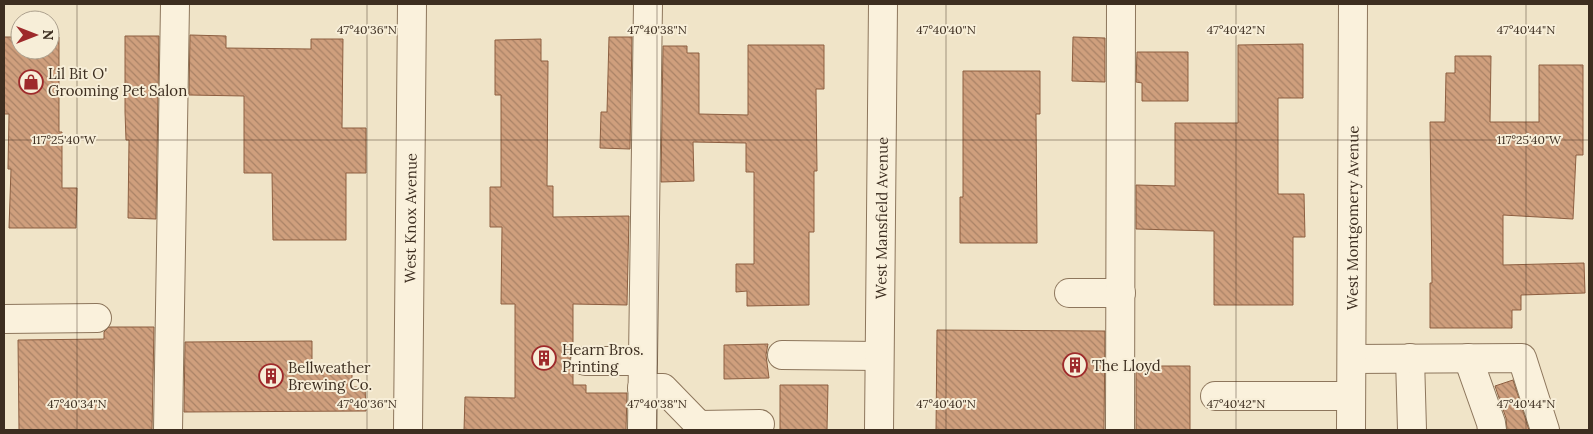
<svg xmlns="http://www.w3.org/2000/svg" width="1593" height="434" font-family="Lora,serif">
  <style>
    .building { fill: url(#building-back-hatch); stroke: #8d5f41 }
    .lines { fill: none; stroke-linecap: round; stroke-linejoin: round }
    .minor-casing { stroke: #8d765c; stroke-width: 30 }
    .minor { stroke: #faf1dc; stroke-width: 28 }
    .ticks { fill: none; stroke: #3d2e20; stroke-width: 1; stroke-opacity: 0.45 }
    .labels { text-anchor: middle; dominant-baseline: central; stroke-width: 4; stroke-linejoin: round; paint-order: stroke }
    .poi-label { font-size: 15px; fill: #3d2e20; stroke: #f7eed8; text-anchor: start }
    .street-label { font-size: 15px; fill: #3d2e20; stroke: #f7eed8 }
    .ticks-label { font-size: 12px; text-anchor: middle; fill: #3d2e20; stroke: #f7eed8; stroke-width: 4; stroke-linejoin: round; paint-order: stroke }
  </style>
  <defs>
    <pattern id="building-back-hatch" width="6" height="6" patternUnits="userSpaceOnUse" patternTransform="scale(1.25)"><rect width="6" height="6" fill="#cf9f7d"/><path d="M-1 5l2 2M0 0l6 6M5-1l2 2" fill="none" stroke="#a98266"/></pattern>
  </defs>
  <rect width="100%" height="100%" fill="#f0e4c8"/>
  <path class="building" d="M190,35L226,36V48L311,49V39H343L342,128H366V173H346V240H273L272,173H244V96L189,95Z
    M125,36H159L156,219L128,218L129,140H126L125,112Z
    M4,37H20V50H50V37H59V132H62V188H77L76,228H9L11,169H8L9,114H4Z
    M609,37H632L630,149L600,148L601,112H607Z
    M1073,37L1105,38V82L1072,81Z
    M541,39V61H548L547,186H553V217L629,216L627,305L573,304V352L569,361L573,370V385H586V393H627L626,430H464L465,397L515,398V304H501L502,227H490V187H501V95H495V40Z
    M1303,44V98H1278V194H1304L1305,237H1293V305H1214V231L1136,229V185L1175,186V123H1238V45Z
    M748,45H824V89H816L817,171H814V232H809V305L747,306V291L736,292V264H754V172H746V143L693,142L694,181L661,182L663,46H687V53H699V114L748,115Z
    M1137,52H1188V101H1142V83L1136,82Z
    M1455,56H1491L1490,122H1539V65H1583V155H1576L1573,219L1503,215V265L1584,263L1585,293L1521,295V310H1512V328H1430V283H1432L1430,122H1445L1446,73H1455Z
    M963,71H1040V114H1036L1037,243H960V197H963Z
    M109,327H154L152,430H19L18,340L104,339V332Z
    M937,330L1105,331L1104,430H936Z
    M312,341V365H352V387H365L366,411L184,412L185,342Z
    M768,344L766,355L769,378L724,379V345Z
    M1136,366H1190V430H1136Z
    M1513,380L1529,430H1507L1506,418L1495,386Z
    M780,385H828L827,430H780Z"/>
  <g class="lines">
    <g class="minor-casing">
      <g id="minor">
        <path d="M1069,293H1121"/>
        <path d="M4,319L97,318"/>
        <path d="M782,355L879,356"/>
        <path d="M1410,358L1412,430"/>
        <path d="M1468,358L1491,423L1492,430"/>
        <path d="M1352,359L1522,358L1545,430"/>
        <path d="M585,361H643"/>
        <path d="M642,388H663L699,425L760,424"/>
        <path d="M1215,396H1351"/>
        <path d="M168,430L175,4"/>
        <path id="s1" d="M408,430L412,4"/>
        <path d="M642,430L648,4"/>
        <path id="s2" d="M879,430L883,4"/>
        <path d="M1120,430L1121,4"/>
        <path id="s3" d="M1351,430L1353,4"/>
      </g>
    </g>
    <use href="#minor" class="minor"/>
  </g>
  <path class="ticks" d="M77,4V430M367,4V430M657,4V430M946,4V430M1236,4V430M1526,4V430M4,140H1589"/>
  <defs>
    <g id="shop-ring" transform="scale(1.25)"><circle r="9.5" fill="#f7eed8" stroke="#9e2a2b" stroke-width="1.5"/><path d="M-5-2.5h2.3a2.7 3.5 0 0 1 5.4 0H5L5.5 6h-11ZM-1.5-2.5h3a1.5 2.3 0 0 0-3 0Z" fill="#9e2a2b"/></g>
    <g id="building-ring" transform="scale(1.25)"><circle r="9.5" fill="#f7eed8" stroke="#9e2a2b" stroke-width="1.5"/><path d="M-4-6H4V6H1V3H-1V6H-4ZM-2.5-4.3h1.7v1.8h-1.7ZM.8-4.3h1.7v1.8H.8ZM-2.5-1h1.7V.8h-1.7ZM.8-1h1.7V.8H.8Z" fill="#9e2a2b"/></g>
  </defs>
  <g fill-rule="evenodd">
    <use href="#shop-ring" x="31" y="82"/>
    <use href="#building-ring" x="544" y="358"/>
    <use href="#building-ring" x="1075" y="365"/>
    <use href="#building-ring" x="271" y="376"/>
  </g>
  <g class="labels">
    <g class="poi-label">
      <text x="48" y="73">Lil Bit O'<tspan x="48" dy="17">Grooming Pet Salon</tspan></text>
      <text x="562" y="349">Hearn Bros.<tspan x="562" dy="17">Printing</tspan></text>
      <text x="1092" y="365">The Lloyd</text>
      <text x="288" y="367">Bellweather<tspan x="288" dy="17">Brewing Co.</tspan></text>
    </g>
    <g class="street-label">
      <text stroke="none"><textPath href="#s1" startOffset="212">West Knox Avenue</textPath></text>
      <text stroke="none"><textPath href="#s2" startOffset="212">West Mansfield Avenue</textPath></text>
      <text stroke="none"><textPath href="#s3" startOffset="212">West Montgomery Avenue</textPath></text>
    </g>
  </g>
  <g class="ticks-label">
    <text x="367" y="34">47°40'36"N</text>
    <text x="657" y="34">47°40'38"N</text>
    <text x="946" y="34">47°40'40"N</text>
    <text x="1236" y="34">47°40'42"N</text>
    <text x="1526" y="34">47°40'44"N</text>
    <text x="1529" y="144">117°25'40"W</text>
    <text x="64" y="144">117°25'40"W</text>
    <text x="77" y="408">47°40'34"N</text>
    <text x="367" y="408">47°40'36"N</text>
    <text x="657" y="408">47°40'38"N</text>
    <text x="946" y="408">47°40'40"N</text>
    <text x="1236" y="408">47°40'42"N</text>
    <text x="1526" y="408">47°40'44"N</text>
  </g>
  <rect width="1593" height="434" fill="none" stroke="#3d2e20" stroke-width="10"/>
  <g transform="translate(35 35) rotate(90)"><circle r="24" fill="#f7eed8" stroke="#ada18e"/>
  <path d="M0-4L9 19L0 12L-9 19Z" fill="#9e2a2b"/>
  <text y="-8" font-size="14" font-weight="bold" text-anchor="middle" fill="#3d2e20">N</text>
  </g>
</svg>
